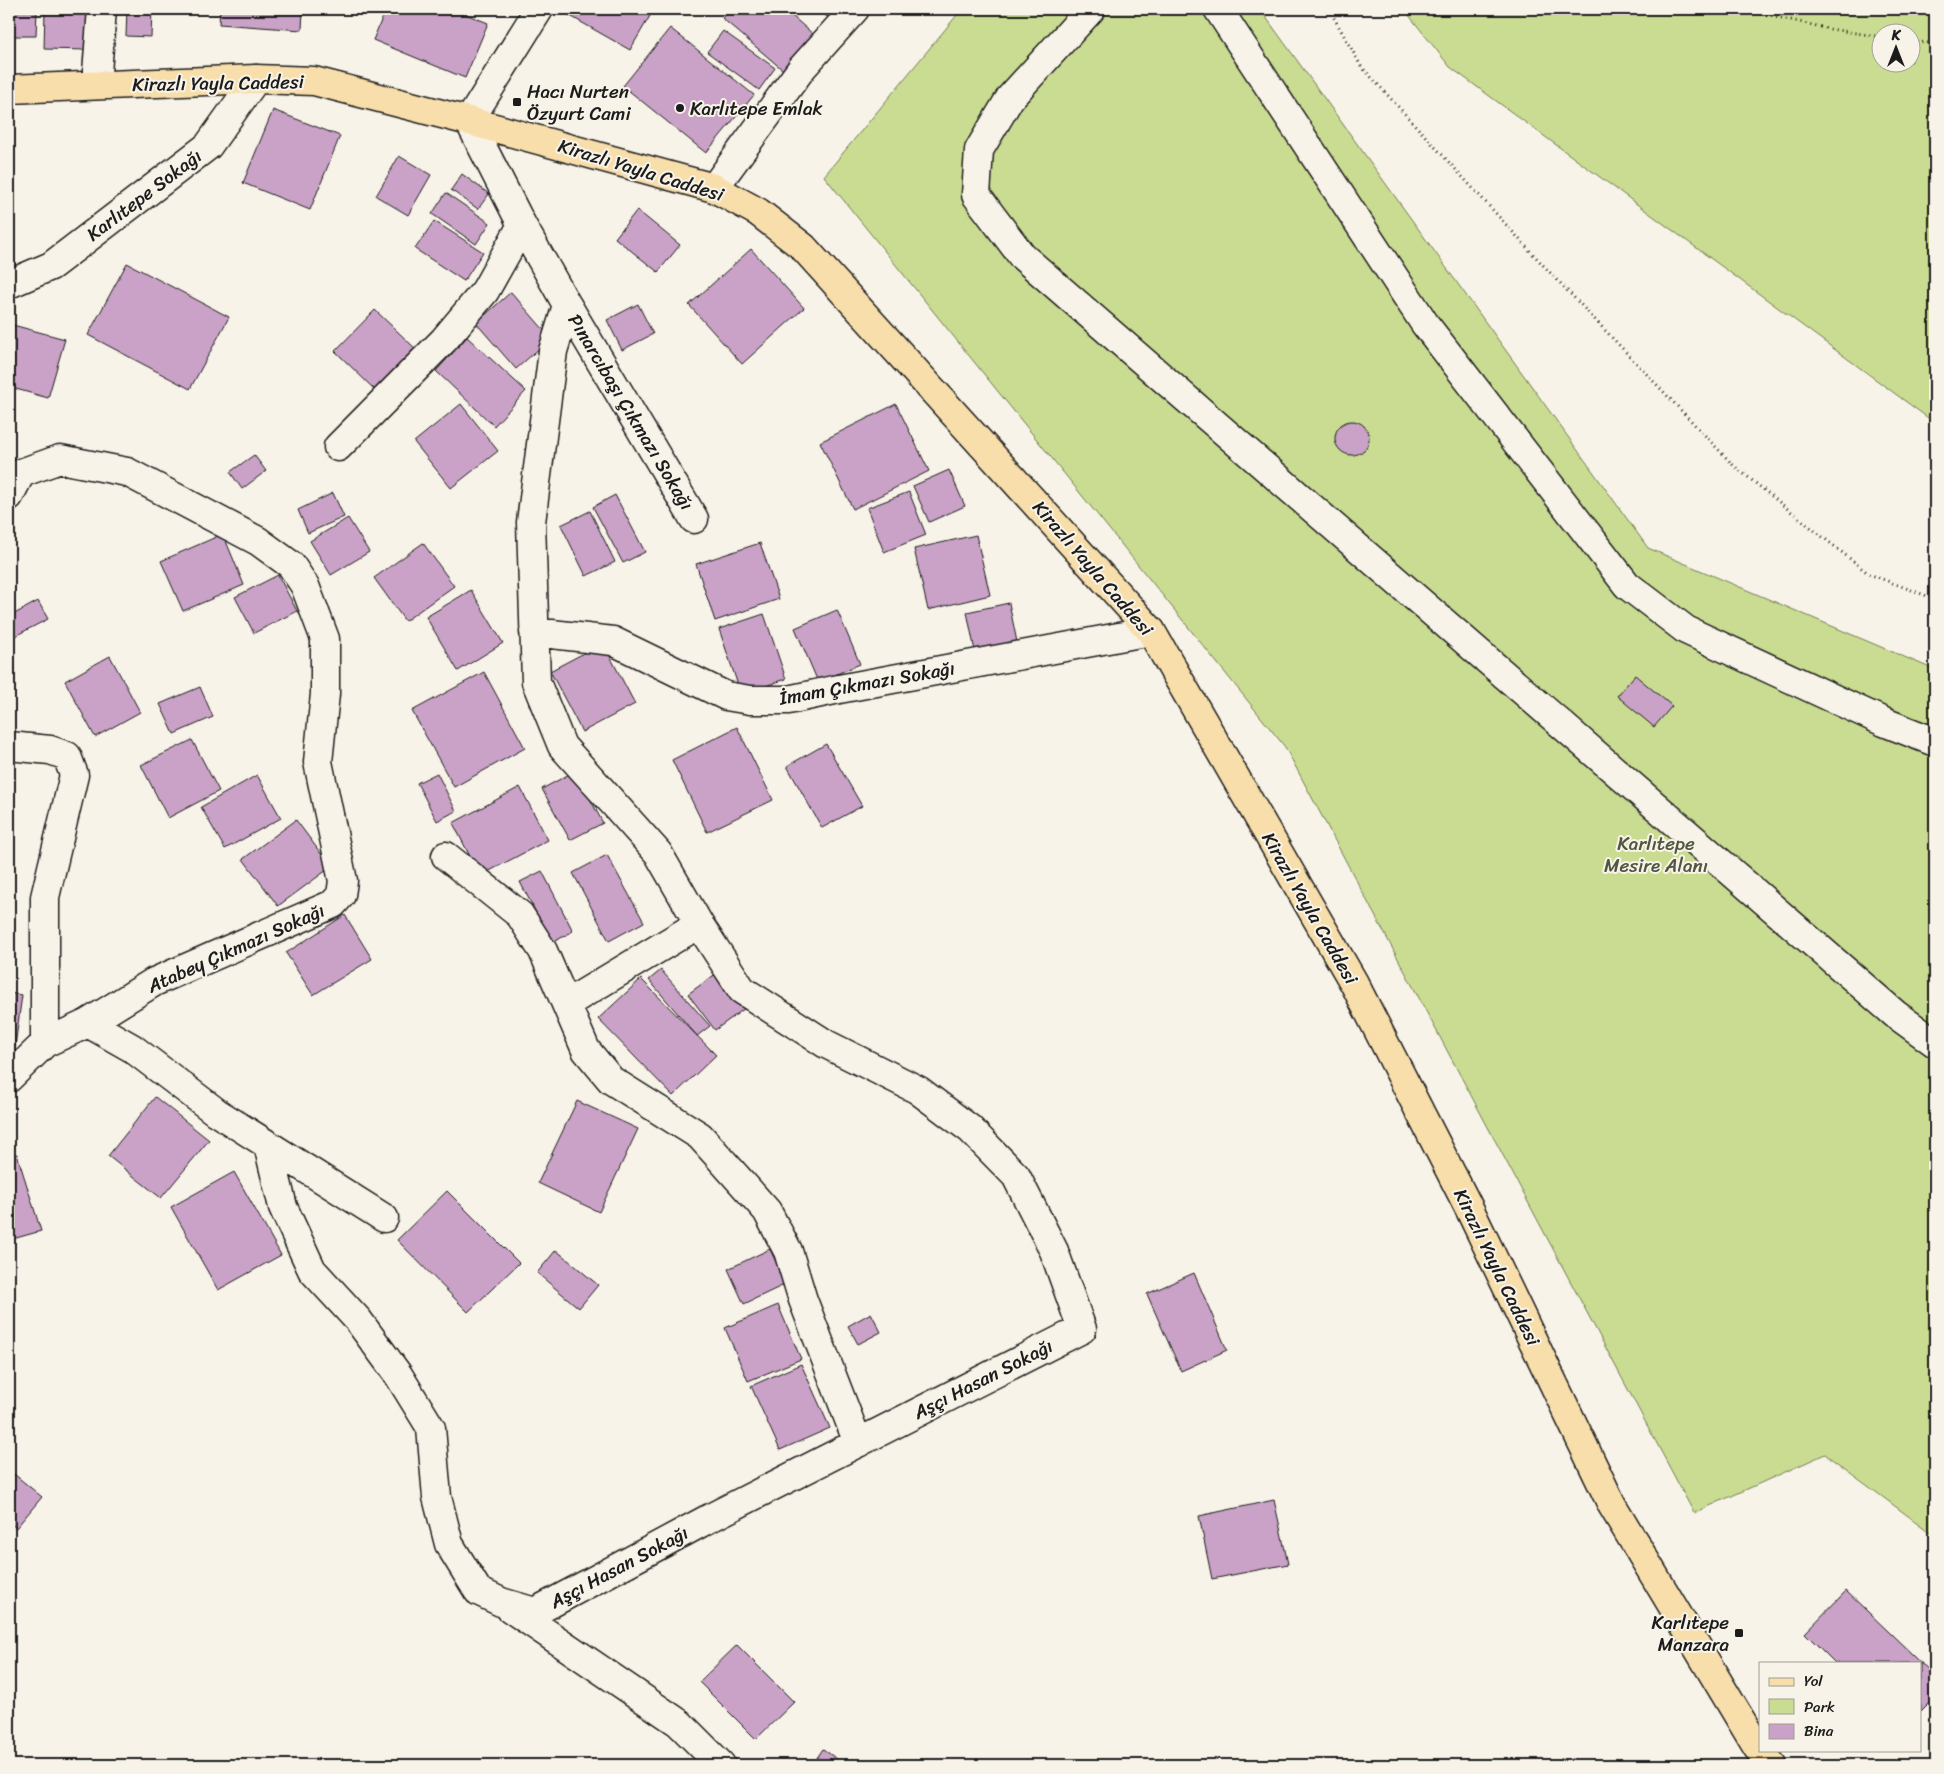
<svg xmlns="http://www.w3.org/2000/svg" width="1944" height="1774" font-family="Sriracha,sans-serif">
  <style>
    .green { fill: #cadc91; stroke: #737c56; fill-rule: evenodd }
    .building { fill: #caa2c8; stroke: #1c1c1c }
    .lines { fill: none; stroke-linecap: round; stroke-linejoin: round }
    .minor-casing { stroke: #1c1c1c; stroke-width: 31 }
    .major-casing { stroke: #1c1c1c; stroke-width: 31 }
    .path { stroke: #1c1c1c; stroke-width: 3; stroke-dasharray: 1 4; stroke-linecap: butt }
    .minor { stroke: #f7f3e8; stroke-width: 28 }
    .major { stroke: #f8deab; stroke-width: 28 }
    .poi-dot { fill: #1c1c1c; stroke: #f7f3e8; stroke-width: 2 }
    .labels { text-anchor: middle; dominant-baseline: central; stroke-width: 4; stroke-linejoin: round; paint-order: stroke }
    .street-label { font-size: 19px; fill: #1c1c1c; stroke: #f7f3e8 }
    .poi-label { font-size: 19px; fill: #1c1c1c; stroke: #f7f3e8; text-anchor: start }
    .park-label { font-size: 19px; fill: #50563f; stroke: #f7f3e8 }
  </style>
  <rect width="100%" height="100%" fill="#f7f3e8"/>
  <filter id="ink" filterUnits="userSpaceOnUse"><feTurbulence type="fractalNoise" baseFrequency=".02" numOctaves="2"/><feDisplacementMap in="SourceGraphic" scale="10" xChannelSelector="R" yChannelSelector="G"/><feConvolveMatrix kernelMatrix="1 2 1 2 8 2 1 2 1" color-interpolation-filters="sRGB"/></filter>
  <g filter="url(#ink)">
    <path class="green" d="M962,9H1260L1648,548L1935,670V1536L1825,1454L1694,1513L1285,747L824,176Z
      M1404,9H1935V423L1450,67ZM1882,32H1912V62H1882Z"/>
    <path class="building" d="M9,9H37L36,36H9Z
      M45,9H88L87,50L44,49Z
      M127,9H152L151,37L126,36Z
      M220,9H303L302,30L219,24Z
      M386,9H453L488,23L465,78L373,40Z
      M568,9H654L630,50L565,13Z
      M731,9H784L814,35L783,70L722,18Z
      M816,9H839L832,20Z
      M670,28L754,95L706,153L623,86Z
      M723,31L775,68L759,90L707,52Z
      M273,110L340,136L310,210L243,183Z
      M399,156L431,175L408,215L376,196Z
      M462,174L489,194L478,209L451,190Z
      M446,193L490,223L476,244L432,214Z
      M637,210L680,245L658,272L615,238Z
      M434,221L483,252L464,281L415,249Z
      M751,249L804,308L742,364L689,305Z
      M127,263L229,317L190,389L88,335Z
      M511,292L551,338L516,369L476,323Z
      M638,304L653,334L622,350L607,320Z
      M375,310L418,351L377,392L335,351Z
      M9,324L65,339L48,398L9,387Z
      M467,337L526,391L494,426L436,371Z
      M461,404L498,451L451,488L414,442Z
      M896,404L929,471L853,509L820,442Z
      M1335 438a17 17 0 1 1 34 0a17 17 0 1 1-34 0Z
      M254,455L266,471L242,489L230,472Z
      M949,470L965,506L929,522L913,486Z
      M909,492L926,535L884,552L867,508Z
      M333,493L344,517L308,533L298,510Z
      M615,495L645,552L623,563L593,507Z
      M590,511L615,562L586,576L561,525Z
      M348,518L369,552L331,575L310,541Z
      M223,534L244,585L183,611L161,561Z
      M976,535L990,595L928,610L914,549Z
      M423,543L454,586L405,621L374,578Z
      M760,543L779,599L715,621L696,564Z
      M278,575L297,611L254,633L235,597Z
      M471,590L503,643L458,671L426,617Z
      M38,601L48,619L11,638L9,633V617Z
      M1009,603L1018,647L976,656L967,612Z
      M837,610L860,664L818,682L795,628Z
      M764,614L786,679L741,694L719,629Z
      M603,643L635,704L582,732L550,671Z
      M110,656L140,712L95,737L65,681Z
      M484,672L525,748L454,787L412,711Z
      M1635,675L1672,706L1654,727L1617,696Z
      M200,687L213,717L174,734L160,704Z
      M737,727L773,800L707,832L672,760Z
      M192,740L219,791L168,818L141,765Z
      M826,744L862,806L822,828L787,766Z
      M575,771L603,823L570,840L542,789Z
      M437,773L456,811L437,821L417,783Z
      M257,775L281,818L225,849L201,807Z
      M520,787L548,840L480,876L453,823Z
      M296,820L331,867L278,906L243,859Z
      M607,855L644,922L609,941L573,873Z
      M542,871L573,931L552,943L520,882Z
      M345,915L372,959L313,995L286,953Z
      M661,970L710,1026L697,1036L649,980Z
      M717,973L744,1009L715,1030L688,994Z
      M641,979L716,1055L673,1096L598,1019Z
      M9,993L22,995L13,1061L9,1060Z
      M155,1097L209,1140L161,1198L108,1156Z
      M577,1101L638,1129L599,1212L538,1183Z
      M17,1154L41,1231L9,1240V1156Z
      M234,1172L281,1255L218,1290L171,1207Z
      M447,1191L519,1263L468,1312L397,1240Z
      M770,1249L786,1284L744,1304L728,1269Z
      M556,1250L598,1285L579,1308L537,1273Z
      M1194,1273L1227,1350L1181,1371L1147,1294Z
      M778,1305L801,1359L748,1381L725,1328Z
      M871,1313L881,1332L858,1344L848,1326Z
      M801,1364L830,1428L780,1450L751,1386Z
      M9,1470L42,1497L16,1528L9,1522Z
      M1274,1500L1288,1564L1212,1579L1199,1516Z
      M1846,1591L1935,1676V1696L1920,1711V1663H1835L1805,1633Z
      M737,1645L794,1702L756,1739L699,1682Z
      M823,1749L845,1765H812Z"/>
    <g class="lines">
      <g class="minor-casing">
        <path id="minor" d="M539,9L469,121L522,225L567,305L694,519
          M1091,9L1010,98L979,150L976,195L1022,256L1895,1014L1935,1043
          M1218,9L1425,324L1627,585L1686,630L1884,722L1935,742
          M96,85L102,9
          M714,188L802,68L855,9
          M9,284L51,266L208,146L256,79
          M338,447L444,340L485,291L522,225
          M9,496L21,473L60,459L127,472L258,541L291,565L305,586L325,639V694L318,762L343,881L341,895L333,904L154,982L88,1023L45,1043
          M534,632L613,641L726,696L750,700H788L839,689L1151,631
          M9,746L50,750L67,756L74,775L45,897V1043L9,1078
          M446,856L520,915L543,951L586,1050L611,1080L700,1136L767,1211L788,1251L803,1300L858,1443
          M566,1004L699,924
          M88,1023L132,1048L216,1112L384,1218
          M268,1145L283,1207L312,1270L358,1320L399,1376L431,1428L437,1497L449,1544L478,1591L501,1602L535,1612L708,1519L1082,1329L1054,1251L1016,1176L970,1129L918,1090L826,1044L742,990L699,924L658,853L562,746L536,682L531,522L553,351L567,305
          M510,1608L679,1723L721,1765"/>
      </g>
      <g class="major-casing">
        <path id="major" d="M9,89L256,79L314,81L469,121L714,188L758,212L803,247L1151,631L1354,983L1469,1208L1612,1505L1757,1747L1772,1765"/>
      </g>
      <path class="path" d="M1329,9L1361,66L1543,265L1734,466L1869,574L1935,599
        M1742,9L1830,29L1882,37
        M1912,41L1935,44"/>
      <use href="#minor" class="minor"/>
      <use href="#major" class="major"/>
    </g>
  </g>
  <g class="poi-dot">
    <rect x="512" y="97" width="10" height="10" rx="2.5"/>
    <circle cx="680" cy="108" r="5"/>
    <rect x="1734" y="1628" width="10" height="10" rx="2.5"/>
  </g>
  <g class="labels">
    <g class="street-label">
      <text transform="translate(218 83) rotate(-1)">Kirazlı Yayla Caddesi</text>
      <text transform="translate(641 170) rotate(17)">Kirazlı Yayla Caddesi</text>
      <text transform="translate(144 195) rotate(-37)">Karlıtepe Sokağı</text>
      <text transform="translate(631 412) rotate(59)">Pınarcıbaşı Çıkmazı Sokağı</text>
      <text transform="translate(1093 568) rotate(49)">Kirazlı Yayla Caddesi</text>
      <text transform="translate(867 683) rotate(-10)">İmam Çıkmazı Sokağı</text>
      <text transform="translate(1310 908) rotate(60)">Kirazlı Yayla Caddesi</text>
      <text transform="translate(236 948) rotate(-24)">Atabey Çıkmazı Sokağı</text>
      <text transform="translate(1497 1267) rotate(64)">Kirazlı Yayla Caddesi</text>
      <text transform="translate(983 1379) rotate(-27)">Aşçı Hasan Sokağı</text>
      <text transform="translate(619 1567) rotate(-28)">Aşçı Hasan Sokağı</text>
    </g>
    <g class="poi-label">
      <text x="527" y="91">Hacı Nurten<tspan x="527" dy="22">Özyurt Cami</tspan></text>
      <text x="690" y="108">Karlıtepe Emlak</text>
      <text x="1729" y="1622" text-anchor="end">Karlıtepe<tspan x="1729" dy="22">Manzara</tspan></text>
    </g>
    <g class="park-label">
      <text x="1656" y="843">Karlıtepe<tspan x="1656" dy="22">Mesire Alanı</tspan></text>
    </g>
  </g>
  <rect width="1944" height="1774" fill="none" stroke="#f7f3e8" stroke-width="30"/>
  <rect x="15" y="15" width="1914" height="1744" fill="none" stroke="#1c1c1c" stroke-width="2" filter="url(#ink)"/>
  <rect x="1759" y="1662" width="162" height="90" fill="#f7f3e8" stroke="#9f9d96"/>
  <rect x="1769" y="1678" width="25" height="8" fill="#f8deab" stroke="#9f9d96"/>
  <text x="1804" y="1686" font-size="15" fill="#1c1c1c">Yol</text>
  <rect x="1769" y="1699" width="25" height="15" fill="#cadc91" stroke="#9f9d96"/>
  <text x="1804" y="1712" font-size="15" fill="#1c1c1c">Park</text>
  <rect x="1769" y="1724" width="25" height="15" fill="#caa2c8" stroke="#9f9d96"/>
  <text x="1804" y="1736" font-size="15" fill="#1c1c1c">Bina</text>
  <g transform="translate(1896 48)"><circle r="24" fill="#f7f3e8" stroke="#9f9d96"/>
  <path d="M0-4L9 19L0 12L-9 19Z" fill="#1c1c1c"/>
  <text y="-8" font-size="14" font-weight="bold" text-anchor="middle" fill="#1c1c1c">K</text>
  </g>
</svg>
